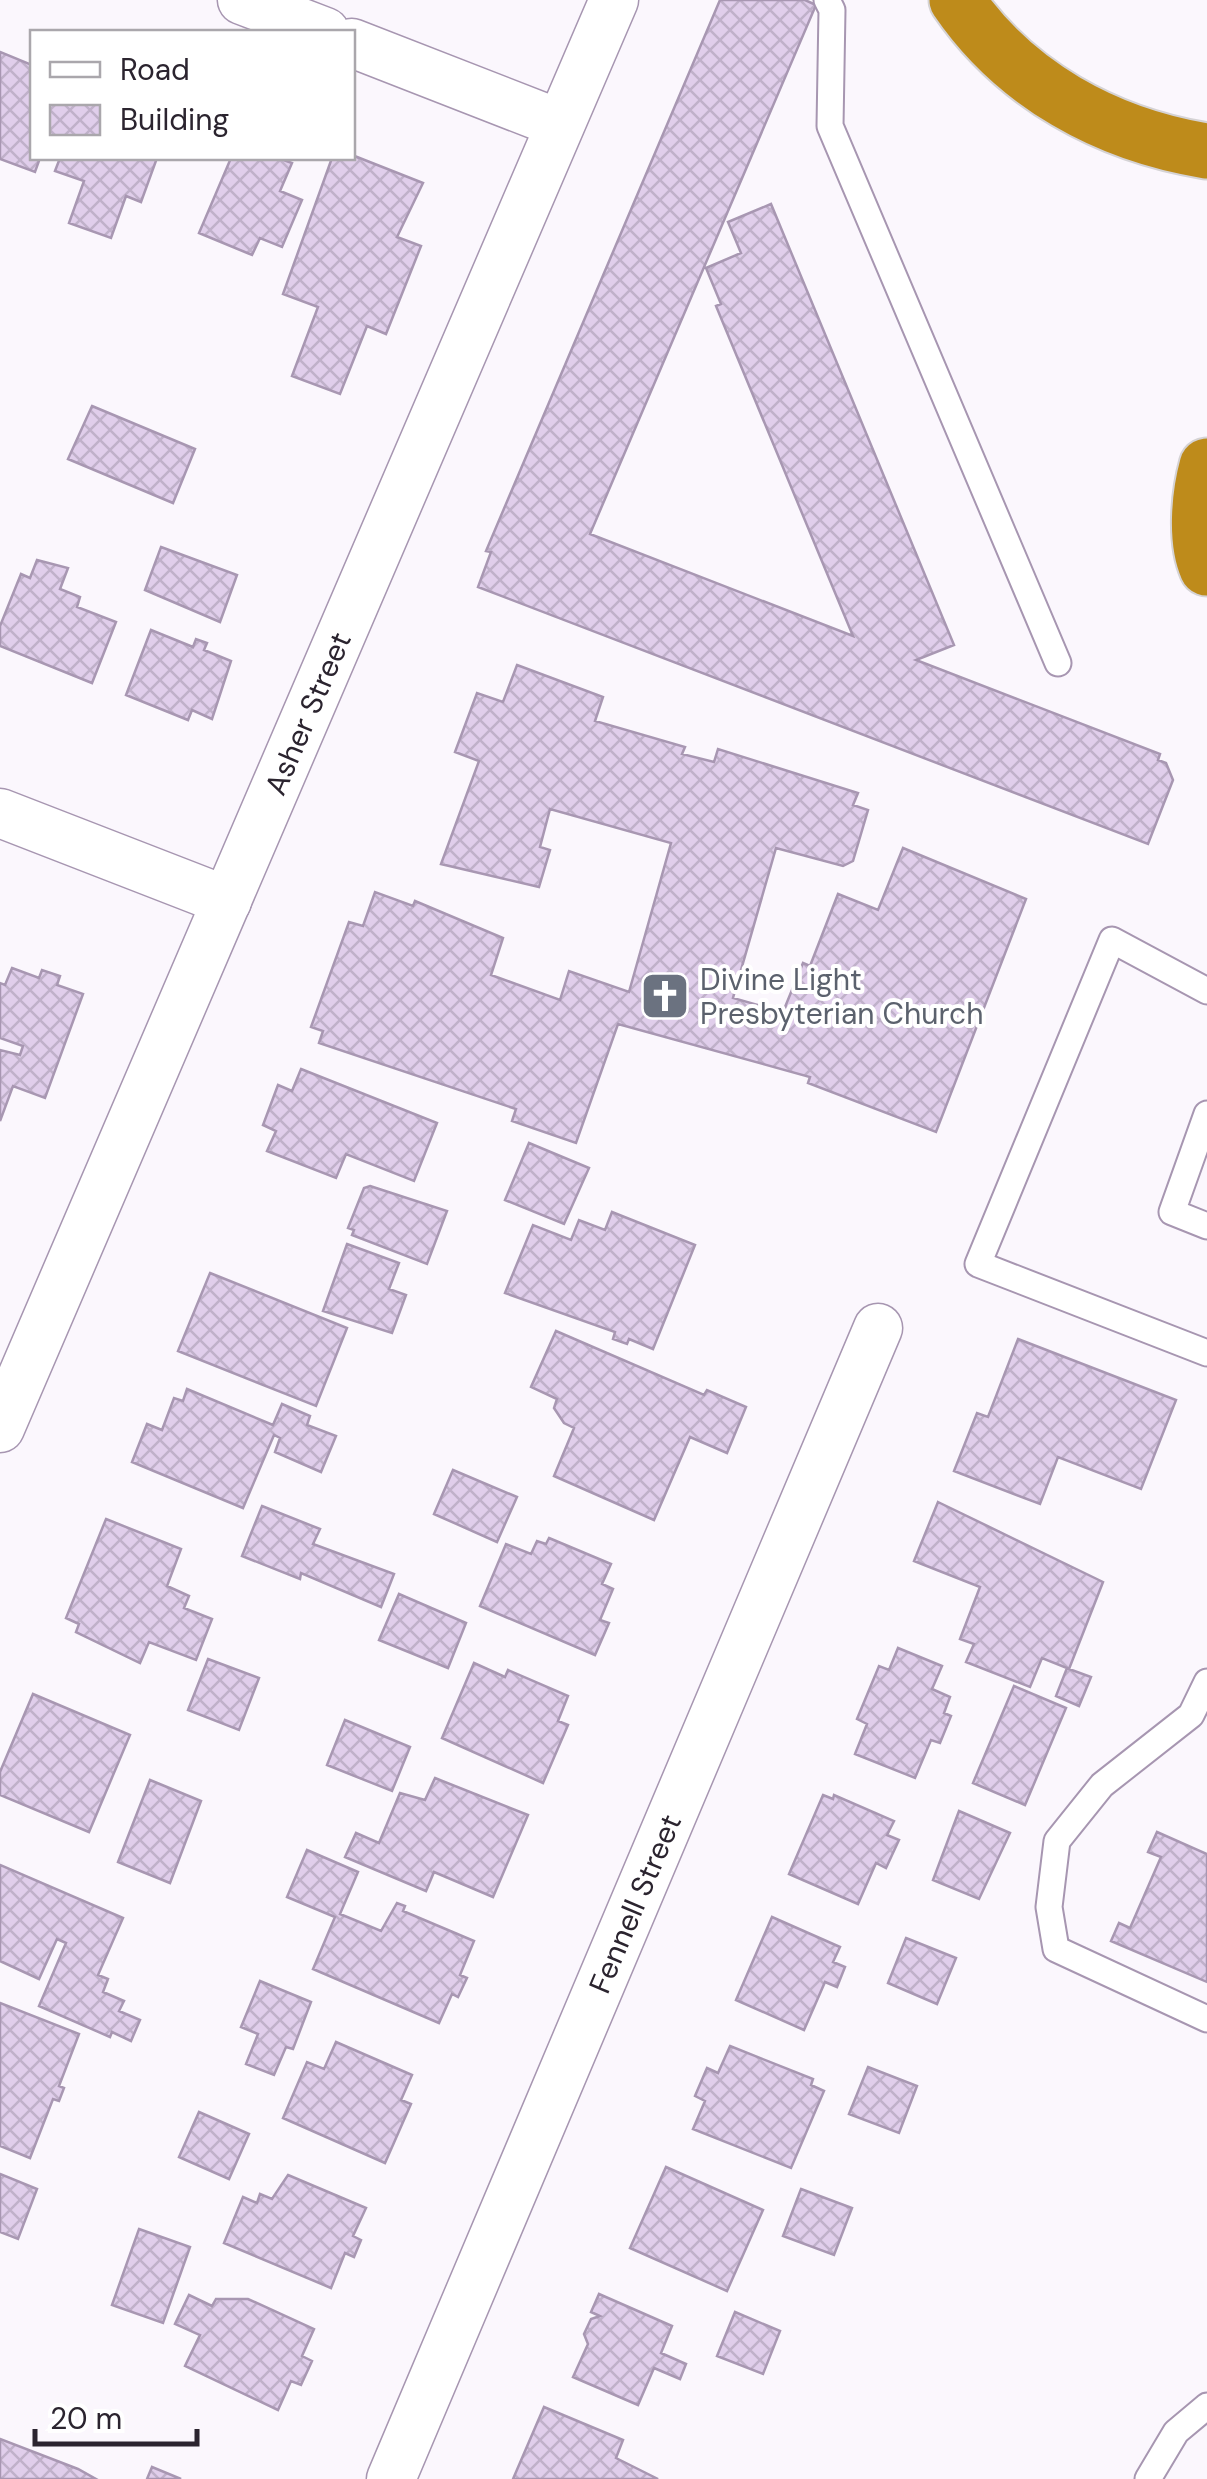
<svg xmlns="http://www.w3.org/2000/svg" width="1207" height="2479" font-family="'DM Sans',sans-serif">
  <style>
    .building { fill: url(#building-cross-hatch); stroke: #a897b2; stroke-width: 2.5 }
    .lines { fill: none; stroke-linecap: round; stroke-linejoin: round }
    .service-casing { stroke: #a796b1; stroke-width: 29 }
    .minor-casing { stroke: #a796b1; stroke-width: 51 }
    .motorway-casing { stroke: #d5d3d5; stroke-width: 59 }
    .service { stroke: #fff; stroke-width: 25 }
    .minor { stroke: #fff; stroke-width: 48 }
    .motorway { stroke: #be8b1b; stroke-width: 55 }
    .labels { text-anchor: middle; dominant-baseline: central; stroke-width: 8; stroke-linejoin: round; paint-order: stroke }
    .street-label { font-size: 30px; fill: #2b242f; stroke: #fff }
    .worship-label { font-size: 30px; fill: #5b616d; stroke: #fff; text-anchor: start }
  </style>
  <defs>
    <pattern id="building-cross-hatch" width="8" height="8" patternUnits="userSpaceOnUse" patternTransform="scale(2.5)"><rect width="8" height="8" fill="#e0ceeb"/><path d="M0 0l8 8M0 8l8-8" fill="none" stroke="#c0b1ca"/></pattern>
  </defs>
  <rect width="100%" height="100%" fill="#fbf7fd"/>
  <path class="building" d="M720,0H805L816,5L590,534L853,636L716,306L721,304L706,268L741,253L728,222L771,204L954,645L916,660L1160,754L1158,760L1166,763L1173,780L1148,844L478,587L491,552L486,551Z
    M0,52L32,65V158H40L35,172L0,159Z
    M352,155L423,183L397,237L421,246L386,334L367,326L340,394L292,376L318,307L283,294L332,158Z
    M60,158H157L141,202L126,196L111,238L69,223L84,181L55,171Z
    M231,158H278L292,163L280,191L302,200L282,247L260,238L252,255L199,233Z
    M92,406L195,449L173,503L68,459Z
    M161,547L237,575L220,622L145,590Z
    M37,560L68,568L60,589L80,597L77,607L116,622L92,683L0,646V626L21,574L30,578Z
    M151,630L193,647L196,639L207,643L204,650L231,661L212,719L192,710L188,720L126,695Z
    M517,665L603,697L595,721L685,747L682,754L714,762L718,749L858,793L853,805L868,810L853,861L843,866L776,848L733,998L783,1012L803,963L810,966L838,894L878,910L903,848L1026,899L936,1132L808,1083L810,1077L618,1024L576,1143L512,1121L516,1109L319,1043L323,1031L311,1027L349,922L363,926L375,892L413,906L415,901L503,938L491,975L560,1000L569,971L629,992L671,843L550,809L540,847L550,850L539,887L441,864L479,761L455,752L477,693L503,702Z
    M12,968L39,978L42,970L60,976L57,985L83,994L45,1098L13,1086L0,1121V1050L20,1055L23,1046L0,1038V983L5,985Z
    M301,1069L437,1123L414,1181L346,1154L336,1178L267,1151L276,1131L263,1125L278,1085L292,1091Z
    M529,1143L589,1168L564,1224L505,1200Z
    M370,1186L447,1211L427,1264L352,1235L354,1230L348,1228L364,1188Z
    M612,1212L695,1245L653,1349L629,1339L627,1344L613,1339L615,1332L505,1293L533,1225L571,1240L579,1220L605,1230Z
    M347,1244L399,1263L389,1289L406,1295L392,1333L323,1311Z
    M210,1273L347,1328L316,1406L178,1351Z
    M556,1331L704,1395L707,1390L746,1407L727,1453L690,1437L654,1520L554,1476L574,1428L564,1423L554,1408L557,1399L531,1387Z
    M1018,1339L1176,1400L1141,1489L1058,1457L1040,1504L954,1471L977,1413L988,1417Z
    M187,1389L273,1425L282,1404L310,1416L307,1425L336,1436L321,1472L275,1452L280,1438L274,1435L243,1508L132,1462L147,1424L162,1430L174,1398L183,1401Z
    M453,1470L517,1497L497,1542L434,1514Z
    M938,1502L1103,1582L1069,1669L1091,1677L1079,1706L1056,1696L1067,1668L1042,1658L1030,1687L966,1662L974,1644L960,1639L980,1587L914,1561Z
    M262,1506L320,1529L313,1544L394,1574L381,1607L301,1573L300,1579L242,1556Z
    M106,1519L181,1549L167,1586L189,1596L184,1608L212,1619L196,1660L149,1642L140,1663L76,1632L79,1624L66,1618Z
    M549,1538L611,1564L602,1584L613,1589L600,1620L609,1623L595,1655L480,1606L506,1544L531,1554L537,1541L546,1544Z
    M399,1594L466,1623L448,1668L379,1640Z
    M898,1648L942,1666L932,1689L950,1697L944,1713L951,1716L940,1743L931,1740L915,1778L855,1754L867,1724L857,1719L879,1666L889,1670Z
    M208,1659L259,1678L239,1730L188,1710Z
    M474,1663L505,1677L508,1670L568,1696L558,1721L568,1725L543,1783L442,1738Z
    M1014,1686L1066,1708L1025,1805L973,1783Z
    M33,1694L130,1735L89,1832L0,1795V1772Z
    M345,1720L410,1747L392,1791L327,1765Z
    M435,1778L528,1815L493,1897L434,1872L426,1891L345,1857L356,1833L379,1843L400,1793L425,1800Z
    M150,1780L201,1801L170,1883L118,1862Z
    M823,1795L833,1799L834,1795L894,1821L887,1835L899,1840L886,1868L876,1863L858,1904L789,1874Z
    M959,1811L1010,1833L979,1899L933,1880Z
    M1157,1832L1207,1854V1982L1111,1941L1119,1923L1130,1928L1161,1857L1148,1852Z
    M307,1850L358,1872L340,1914L381,1931L397,1903L405,1906L403,1911L474,1941L460,1975L467,1978L458,1997L452,1994L439,2023L313,1969L335,1917L287,1897Z
    M0,1865L123,1918L98,1975L108,1979L103,1992L124,2001L119,2011L140,2020L131,2041L112,2032L110,2037L39,2006L66,1943L57,1939L39,1979L0,1961Z
    M772,1917L840,1947L833,1962L845,1967L837,1987L825,1982L804,2030L736,2000Z
    M906,1938L956,1958L937,2004L888,1983Z
    M260,1981L311,2002L293,2049L286,2047L274,2075L246,2064L258,2034L241,2027Z
    M0,2003L79,2034L59,2086L64,2088L59,2101L53,2099L30,2158L0,2146Z
    M336,2042L412,2075L401,2100L411,2104L385,2163L283,2118L307,2062L324,2069Z
    M730,2046L813,2079L811,2085L824,2091L791,2168L693,2129L705,2101L695,2096L707,2068L718,2073Z
    M868,2067L917,2086L899,2133L849,2114Z
    M199,2112L249,2134L229,2179L179,2157Z
    M666,2167L763,2210L727,2291L630,2248Z
    M0,2174L37,2189L18,2239L0,2232Z
    M288,2175L366,2208L353,2236L361,2240L354,2257L345,2253L331,2288L224,2243L243,2197L257,2203L260,2194L272,2199Z
    M801,2189L852,2208L834,2255L783,2236Z
    M139,2229L190,2247L163,2323L112,2305Z
    M599,2294L672,2326L661,2353L686,2364L680,2379L654,2368L638,2405L573,2377L588,2344L584,2334L591,2319L600,2316L591,2312Z
    M189,2295L212,2306L216,2299H248L314,2329L302,2356L312,2361L301,2385L291,2381L278,2410L185,2366L200,2335L175,2324Z
    M735,2312L780,2331L763,2374L717,2356Z
    M544,2407L623,2440L616,2458L658,2479H513Z
    M0,2439L78,2469L96,2479H0Z
    M152,2467L181,2479H147Z"/>
  <g class="lines">
    <g class="service-casing">
      <path id="service" d="M827,0L832,10L830,126L1058,663
        M1207,991L1112,940L978,1264L1207,1353
        M1207,1114L1172,1212L1207,1226
        M1207,1682L1191,1715L1102,1785L1057,1841L1049,1907L1056,1949L1207,2019
        M1148,2479L1176,2432L1207,2406"/>
    </g>
    <g class="minor-casing">
      <g id="minor">
        <path d="M242,0L325,32"/>
        <path d="M352,43L560,124"/>
        <path d="M0,813L227,901"/>
        <path id="s1" d="M0,1428L614,0"/>
        <path id="s2" d="M391,2479L878,1328"/>
      </g>
    </g>
    <g class="motorway-casing">
      <path id="motorway" d="M957,0C1015,85 1107,135 1207,151
        M1207,466C1199,495 1195,541 1207,568"/>
    </g>
    <use href="#service" class="service"/>
    <use href="#minor" class="minor"/>
    <use href="#motorway" class="motorway"/>
  </g>
  <defs>
    <g id="church-square" transform="scale(2.5)"><rect x="-9" y="-9" width="18" height="18" rx="4" fill="#6b7280" stroke="#fff"/><path d="M-1.2-6h2.4v3.5h3.3v2.4h-3.3V6h-2.4V-.1h-3.3v-2.4h3.3Z" fill="#fff"/></g>
  </defs>
  <g fill-rule="evenodd">
    <use href="#church-square" x="665" y="996"/>
  </g>
  <g class="labels">
    <g class="street-label">
      <text stroke="none"><textPath href="#s1" startOffset="778">Asher Street</textPath></text>
      <text stroke="none"><textPath href="#s2" startOffset="625">Fennell Street</textPath></text>
    </g>
    <g class="worship-label">
      <text x="700" y="979">Divine Light<tspan x="700" dy="34">Presbyterian Church</tspan></text>
    </g>
  </g>
  <rect x="30" y="30" width="325" height="130" fill="#ffffff" stroke="#aaa7ac" stroke-width="2.5"/>
  <rect x="50" y="62" width="50" height="15" fill="#ffffff" stroke="#aaa7ac" stroke-width="2.5"/>
  <text x="120" y="80" font-size="30" fill="#2b242f">Road</text>
  <rect x="50" y="105" width="50" height="30" fill="url(#building-cross-hatch)" stroke="#aaa7ac" stroke-width="2.5"/>
  <text x="120" y="130" font-size="30" fill="#2b242f">Building</text>
  <path d="M35 2429v15h162v-15" fill="none" stroke="#2b242f" stroke-width="5"/>
  <text x="50" y="2429" font-size="30" fill="#2b242f" stroke="#ffffff" stroke-width="8" paint-order="stroke">20 m</text>
</svg>
